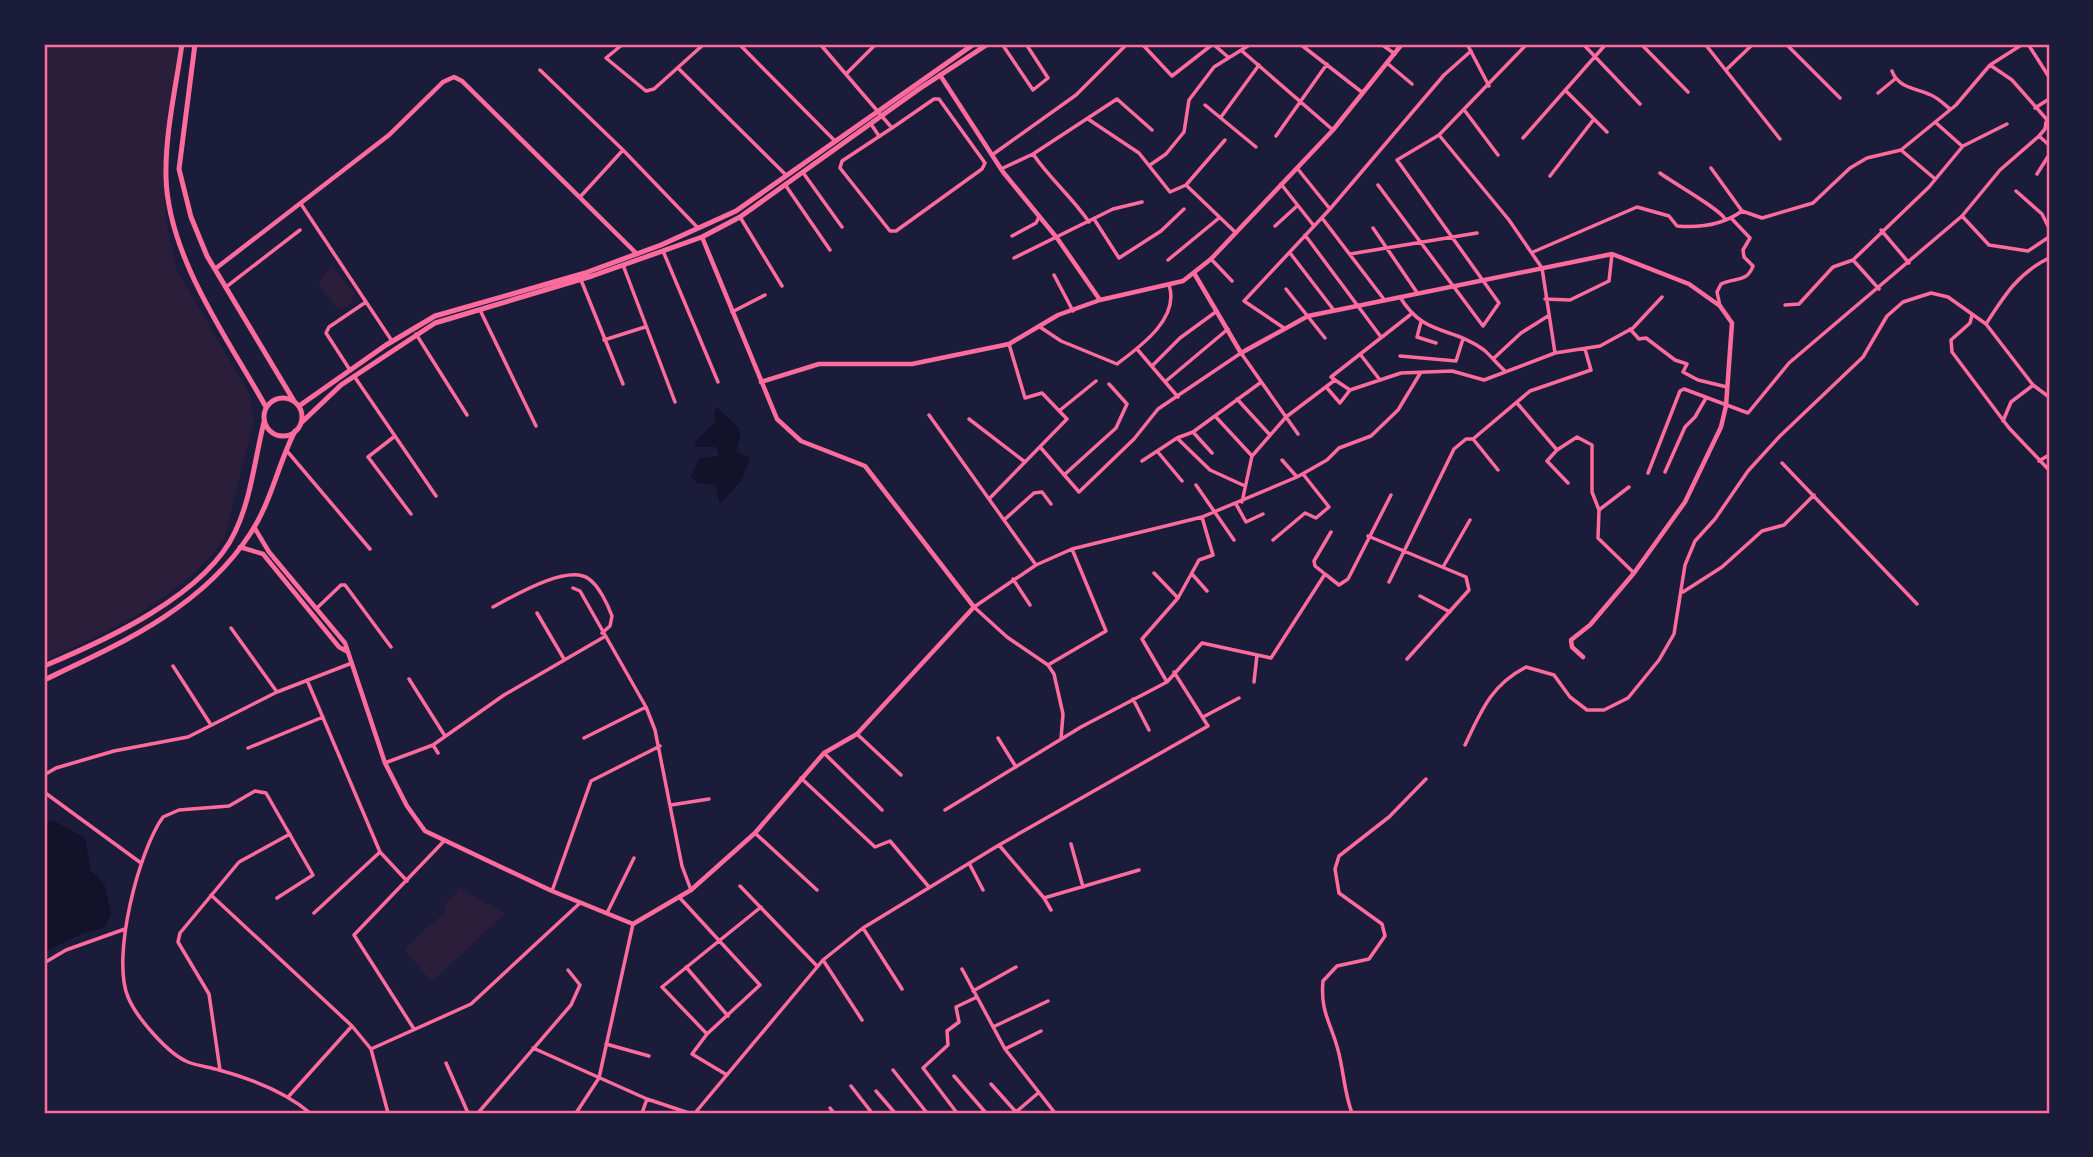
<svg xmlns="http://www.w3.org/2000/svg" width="2093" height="1157" font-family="'Exo 2',sans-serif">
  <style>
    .green { fill: #2a1e3b }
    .water { fill: #12122b }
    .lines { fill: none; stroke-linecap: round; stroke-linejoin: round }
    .minor { stroke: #ff6b9d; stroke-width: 3.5 }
    .tertiary { stroke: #ff6b9d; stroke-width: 4.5 }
    .secondary { stroke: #ff6b9d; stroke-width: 5 }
    .neatline { fill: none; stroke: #ff6b9d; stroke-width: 2.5 }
  </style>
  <rect width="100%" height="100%" fill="#1b1b3a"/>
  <path class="green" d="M44,44H179L163,172L167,226L177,271L250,395L254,420L224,540C180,599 109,631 44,661Z
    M332,266L355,294L349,306L338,310L318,283Z
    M460,889L505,913L432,982L404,949L447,910L443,906Z"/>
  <path class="water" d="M716,407L739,428L741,433L736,452L750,458L742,480L720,504L715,485L697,483L691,476L699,458L719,456L716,447H696L695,442L716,421L714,416Z
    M44,820L54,821L85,838L91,871L104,883L110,908L111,915L105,927L81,934L44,952Z"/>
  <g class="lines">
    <path class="minor" d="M623,44L606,58L646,91L654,89L704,44
      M739,44L835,141
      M820,44L892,128L934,99H939L985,163L982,169L896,231H890L840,168L842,161L892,128
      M1002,44L1033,90L1048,78L1026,44
      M1142,44L1172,76L1213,44L1228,57
      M1300,44L1363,93
      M1381,44L1395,54
      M1467,44L1489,86
      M1583,44L1640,104
      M1641,44L1688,92
      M1705,44L1780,139
      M1786,44L1840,98
      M2028,44L2049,77
      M1242,51L1333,130
      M1387,63L1412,84
      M1990,65L2012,80L2049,122
      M678,68L786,175
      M1727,69L1753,44
      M540,70L623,150L698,228
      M1892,71C1898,88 1916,88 1931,95C1938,98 1944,104 1950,109
      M847,73L876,44
      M1565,90L1607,132
      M1878,93L1895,79
      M1205,105L1256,147
      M2035,108L2049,99
      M1465,111L1498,155
      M1221,117L1259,65
      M1088,119L1139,153L1170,192L1186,185L1225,140
      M1935,122L1962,146
      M871,124L879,136
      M1439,135L1509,220L1542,268L1555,353
      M1276,136L1327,64
      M2039,136L2049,145
      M1523,138L1606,44
      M1901,150L1934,178
      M1033,154C1050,179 1072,197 1089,222
      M992,155L1076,95L1127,44
      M1150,165L1166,154L1184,132L1189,100L1214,67L1251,44
      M1297,168L1330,209
      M1711,168L1742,211L1762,218L1813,203L1850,168L1867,158L1901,150L1956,105L1990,65L2023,44
      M1001,169L1033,154L1117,99L1152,130
      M1660,173C1673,183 1720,209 1725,219
      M804,174L842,227
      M2037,174L2049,155
      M1550,176L1594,119
      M1281,184L1314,226
      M1186,185L1234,231
      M1378,185L1483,326L1499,303L1397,160L1439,135L1527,44
      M786,186L830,250
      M2016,191L2042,214L2049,228
      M580,197L623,150
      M301,204L392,341
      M1962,216L1989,245L2028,251L2049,237
      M740,217L782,286
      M1322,218L1383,298
      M1094,219L1119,258L1161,231L1184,209
      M1275,226L1297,206
      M1373,228L1416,291
      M1881,230L1909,263
      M1305,235L1381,337
      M1012,236L1036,223L1039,217
      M663,251L718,382
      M1533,252L1637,207L1669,216L1677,226C1701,228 1723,225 1742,211
      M1290,253L1333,309
      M1350,254L1477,233
      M1014,258L1113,209L1142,202
      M1211,259L1232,281
      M1168,260L1219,218
      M1853,260L1879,289
      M623,265L675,402
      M1054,275L1073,311
      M581,280L623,384
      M226,287L300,230
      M1286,289L1325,338
      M1400,297C1424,337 1452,326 1484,350C1491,356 1497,364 1504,370
      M1545,299L1570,300L1609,281L1612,254
      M1785,305L1799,304L1833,267L1853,260L1929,187L1963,146L2007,124
      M1720,306L1717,292L1721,284C1735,277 1747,283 1753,266L1744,257L1743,250L1750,238L1732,219
      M480,310L536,426
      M732,312L765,295
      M1972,315L1970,323L1951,340L1952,352L2009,428L2049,470
      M1421,322L1417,337L1436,343
      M1986,324C2004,296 2018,273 2049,258
      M1040,327L1061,341L1117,364C1141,346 1180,318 1169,285
      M1284,328L1244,301L1330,209L1444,75L1471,51
      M1630,329L1639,339L1646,338L1675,360L1687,364L1683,372L1698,380L1727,387
      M416,334L467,415
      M604,340L645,327
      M1137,349L1178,397
      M1360,354L1380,380
      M1400,356L1456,361L1463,339
      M1493,359L1521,333L1548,316
      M1153,365L1180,338L1217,311
      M350,370L326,333L329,327L366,302
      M354,376L436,496
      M1335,380L1350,390L1401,373L1452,371L1484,380L1555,353L1600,346L1633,328L1662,297
      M1166,381L1228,329
      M1327,388L1340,403L1350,390
      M1237,399L1270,435
      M1517,403L1557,450L1577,437L1592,445V492L1599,510L1598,538L1634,573
      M1059,411L1096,381
      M929,415L1036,565
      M1215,416L1252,456
      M969,419L1025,462
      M2003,421L2011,402L2032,386
      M1193,432L1212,453
      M395,436L368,457L411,514
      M1177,438L1210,470L1245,486
      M1473,439L1498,470
      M1041,448L1079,492L1134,439L1158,409L1241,353L1286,417L1335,380L1331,377L1410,315
      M1557,450L1547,461L1568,483
      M287,451L370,549
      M1157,451L1182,481
      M1282,460L1297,477
      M1142,461L1177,438L1193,432L1260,383
      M2039,461L2049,455
      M1782,463L1917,604
      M1665,472L1685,427L1695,417L1706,398
      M1648,473L1680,391L1684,389L1748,413L1789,363L1962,216L2000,170L2039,136L2045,129L2046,122
      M1064,475L1116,428L1127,404L1109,384
      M1196,485L1234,540
      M989,499L1067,419L1042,393L1025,398L1009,344
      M1242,502L1252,456L1286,417L1298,434
      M1236,504L1246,522L1263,514
      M1599,510L1629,487
      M1004,520L1034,493L1042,492L1051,504
      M1368,536L1466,577L1469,590L1407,659
      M1273,540L1305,513L1316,518L1329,507L1303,474
      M1443,567L1470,520
      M1154,573L1178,598
      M1192,574L1207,591
      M1325,574L1315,566L1314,561L1331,532
      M1013,579L1030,605
      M1389,582L1454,449L1466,439H1473L1530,391L1591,370L1585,349
      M573,588L580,591L646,707L655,730L682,866L691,890
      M1683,592L1722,567L1762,531L1784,525L1814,495
      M1420,596L1450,612
      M493,607C512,597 568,563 589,579C599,586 608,605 612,616L610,626L602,633
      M317,608L341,585H345L391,647
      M537,613L564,659
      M231,628L277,692
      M1048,665L1106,631L1072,549
      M173,666L211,725
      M409,679L445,736
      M307,680L380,852L407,881
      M1167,682L1142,639L1178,598L1199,560L1213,555L1202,517
      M1254,682L1257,655
      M1133,699L1149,730
      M1203,717L1239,698
      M857,734L901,775
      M584,738L646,707
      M998,738L1016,767
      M1061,739L1063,714L1054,674L1048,665L1007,637L974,607L1036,565L1072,549L1202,517L1297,477L1327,460L1339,448L1371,436L1398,410L1421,372
      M433,745L438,753
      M1465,745C1481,711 1491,685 1526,667L1554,675L1570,697L1587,710H1604L1628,698L1659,660L1674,634L1685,565L1695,541L1715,519L1748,471L1780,436L1863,357L1887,316L1903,302L1931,293L1948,297L1986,324L2033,385L2049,397
      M248,748L323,717
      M824,753L882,810
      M385,763L433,745L504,695L604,637
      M44,775L56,768L114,751L188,737L277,692L352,663
      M801,778L875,847L890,841L929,887
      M44,792L141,863
      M671,805L709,799
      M945,810L1081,727L1167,682L1202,643L1271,658L1325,574L1339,585L1348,579L1391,495
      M755,833L817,890
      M1071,844L1083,887
      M999,845L1044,898L1139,870
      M969,863L983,890
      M740,886L817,966
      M552,891L591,781L660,746
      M211,895L352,1026L371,1049L388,1113
      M679,897L760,985L707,1034L692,1054L727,1075
      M277,898L313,875L266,793L255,791L229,806L179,810L163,817C139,850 111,957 128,997C136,1017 168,1054 188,1062C198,1066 209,1067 219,1070C252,1079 284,1091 310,1113
      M1044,898L1051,910
      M314,913L380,852
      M607,913L634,858
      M863,928L902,989
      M823,960L862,1020
      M44,963L66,950L125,929
      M686,967L728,1016
      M962,969L1005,1049
      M973,991L1016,967
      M993,1027L1048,1001
      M414,1029L354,935L445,840
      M1041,1031L1005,1049L1055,1113
      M707,1034L662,987L761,907
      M606,1044L649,1056
      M533,1048L647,1099L689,1113
      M371,1049L471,1004L580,903
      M446,1063L468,1113
      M220,1070L209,994L178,942L180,933L239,862L290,834
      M893,1070L927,1113
      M954,1076L986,1113
      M991,1084L1016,1112
      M851,1086L872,1113
      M876,1091L895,1113
      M289,1096L352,1026
      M830,1108L834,1113
      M1016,1112L1037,1094
      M478,1113L571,1005L580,985L568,970
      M576,1113L599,1078L633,924
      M642,1113L647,1099
      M695,1113L823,960L863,928L999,845L1208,726L1174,672
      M957,1113L923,1068L948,1045L947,1031L959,1022L956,1007L977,997
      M1352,1113C1344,1092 1344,1072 1338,1050C1331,1023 1320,1012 1323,981L1337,966L1369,959L1385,936L1382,924L1339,893L1335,869L1339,856L1389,817L1426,779"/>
    <path class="tertiary" d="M940,75L1003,172L1057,238L1100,300
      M215,269L389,135L443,82L454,77L462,81L637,254
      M1194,273L1241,353L1308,316L1612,254L1689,284L1720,306L1732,323L1726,406L1721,427L1685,502L1634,573L1590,625L1571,640L1572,647L1583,657
      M761,382L819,364H912L1009,344L1058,315L1100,300L1183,281L1211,259L1333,130L1402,44
      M254,527L269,552L345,643L385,763L407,806L425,831L552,891L633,924L691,890L755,833L824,753L857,734L974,607L865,466L801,441L777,419L702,237
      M240,547L263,554L339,647L346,651"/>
    <path class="secondary" d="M182,44C176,87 165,133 166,177C168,257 228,339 266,407
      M195,44L179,169L191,217L207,256L294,401
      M264 417a19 19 0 1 1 38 0a19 19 0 1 1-38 0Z
      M299,406L386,345L435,316L585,273L661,245L736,211L974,44
      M301,423L341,385L435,323L592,276L702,237L740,217L919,89L988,44
      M44,666C104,641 206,595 235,532C251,499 255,458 264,422
      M44,680C120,644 202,608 250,534C271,503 278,464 295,431"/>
  </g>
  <rect width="2093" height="1157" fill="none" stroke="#1b1b3a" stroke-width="91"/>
  <rect x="46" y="46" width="2002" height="1066" class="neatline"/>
</svg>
